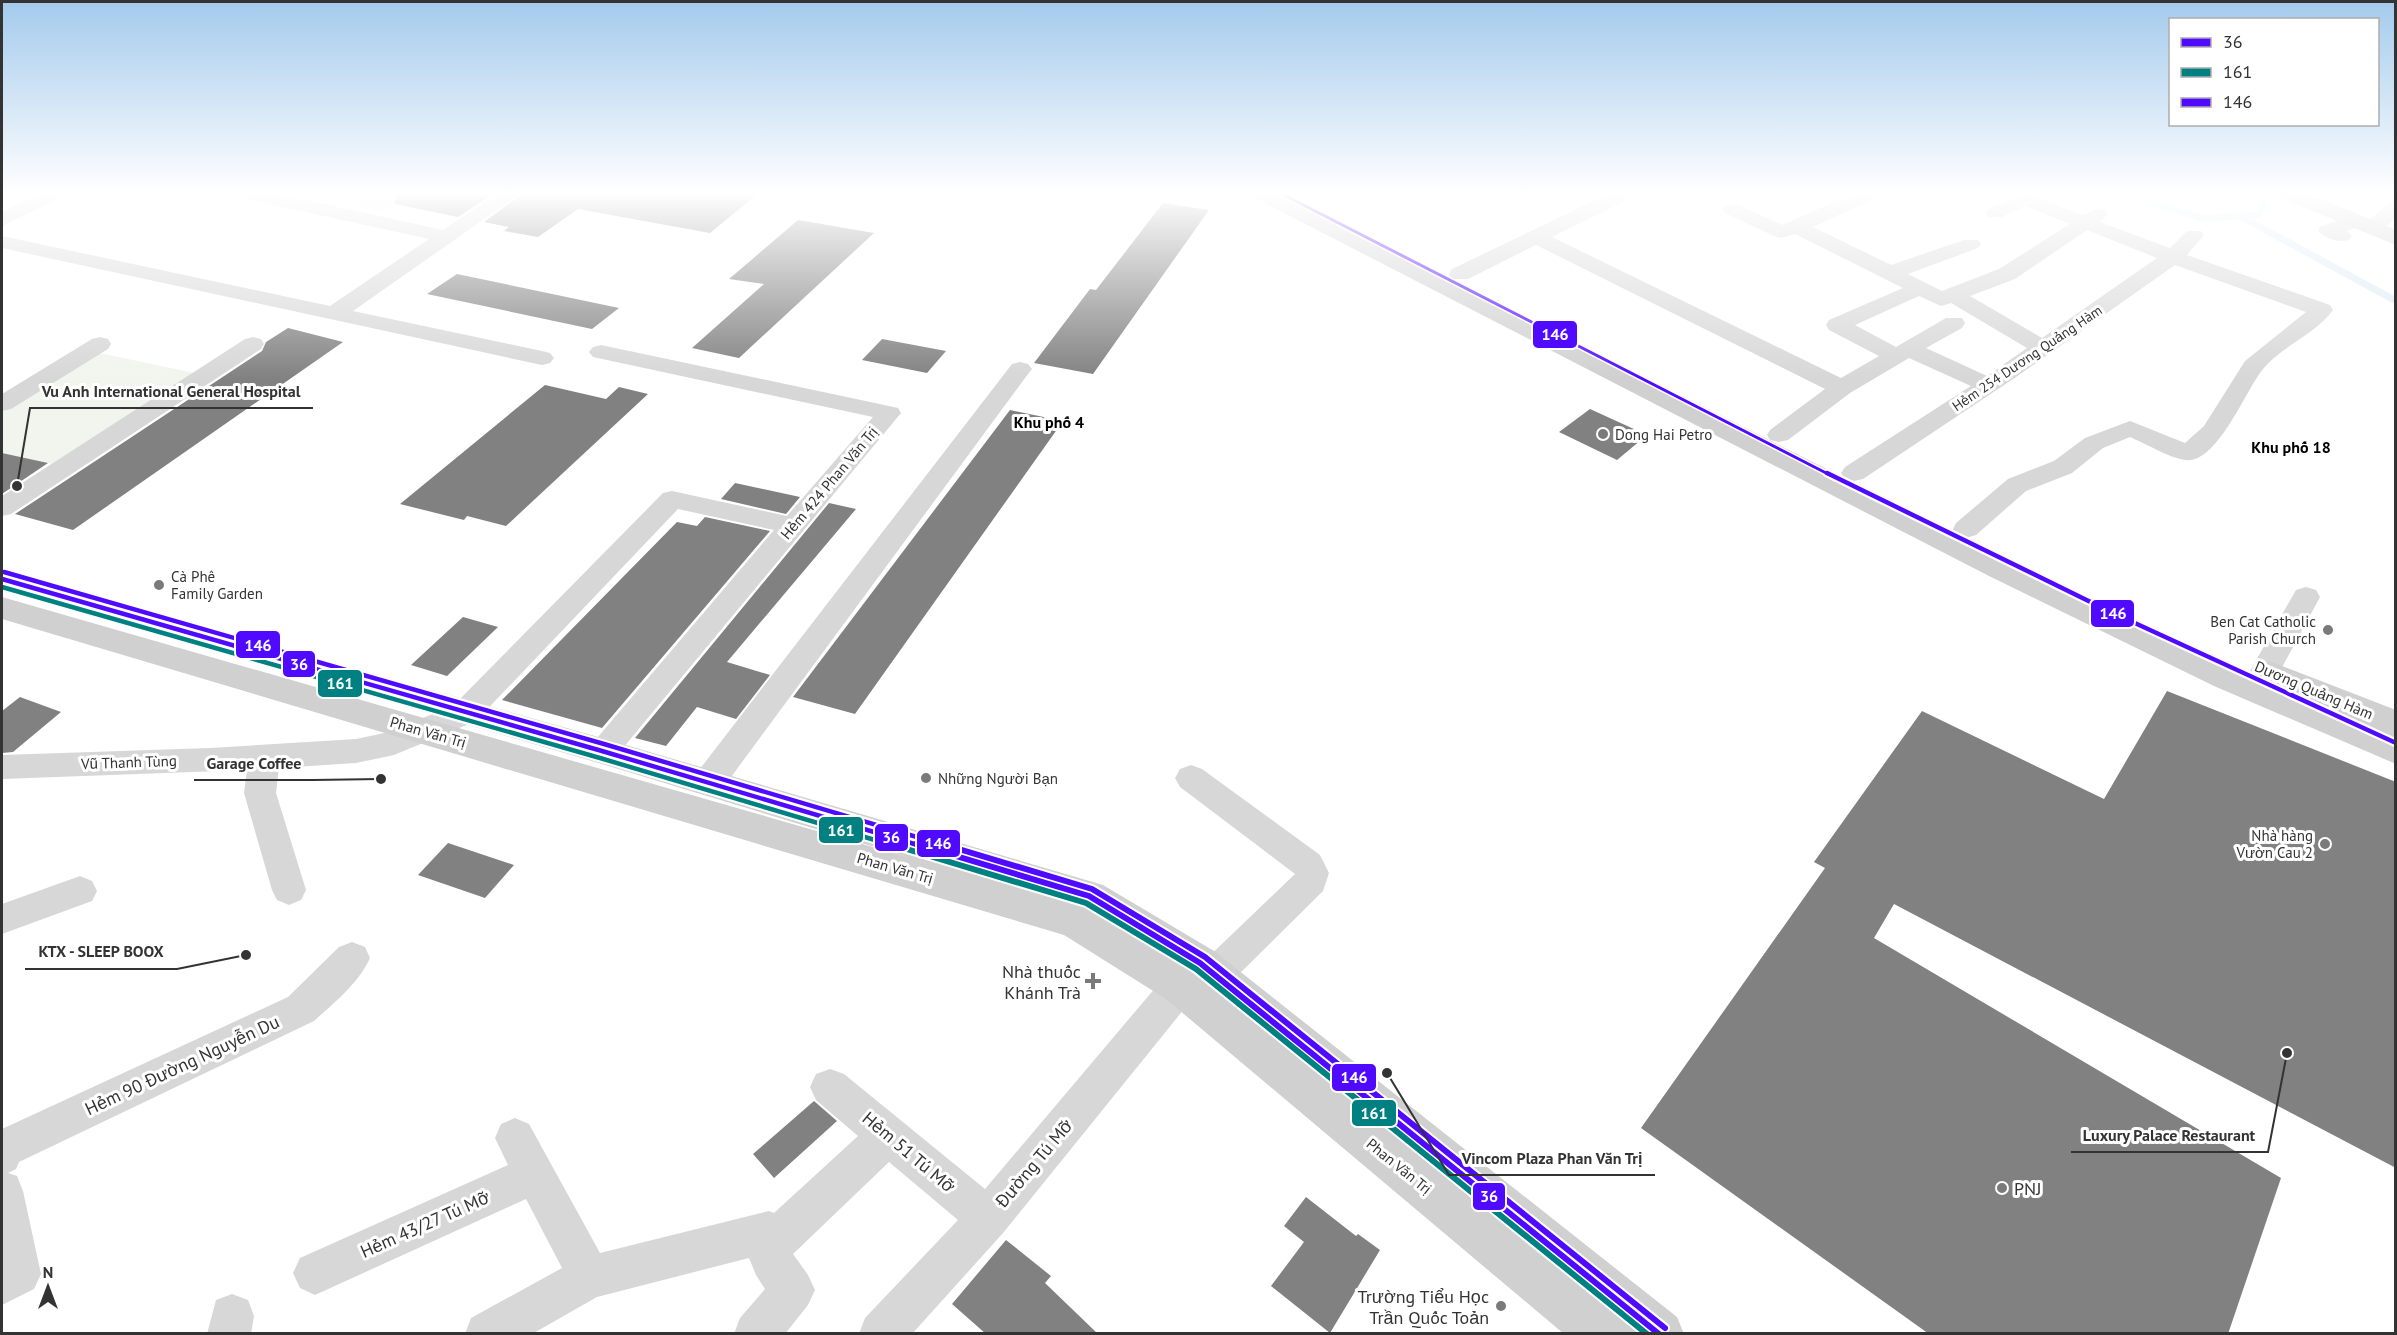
<svg xmlns="http://www.w3.org/2000/svg" width="2397" height="1335" font-family="'PT Sans',sans-serif">
  <style>
    .green { fill: #f1f5ed }
    .lines { fill: none; stroke-linecap: round; stroke-linejoin: round }
    .stream { stroke: #ddebf3; stroke-width: 7 }
    .building { fill: #818181 }
    .street { fill: #d7d7d7; fill-rule: evenodd }
    .secondary { fill: #d0d0d0; fill-rule: evenodd }
    .bus-1-far1-casing { stroke: #fff; stroke-width: 9 }
    .bus-1-casing { stroke: #fff; stroke-width: 10 }
    .bus-2-far1-casing { stroke: #fff; stroke-width: 9 }
    .bus-2-casing { stroke: #fff; stroke-width: 10 }
    .bus-3-far2-casing { stroke: #fff; stroke-width: 6 }
    .bus-3-far1-casing { stroke: #fff; stroke-width: 9 }
    .bus-3-casing { stroke: #fff; stroke-width: 10 }
    .bus-1-far1 { stroke: #4f0aff; stroke-width: 4.5 }
    .bus-1 { stroke: #4f0aff; stroke-width: 6 }
    .bus-2-far1 { stroke: #008080; stroke-width: 4.5 }
    .bus-2 { stroke: #008080; stroke-width: 6 }
    .bus-3-far2 { stroke: #4f0aff; stroke-width: 3 }
    .bus-3-far1 { stroke: #4f0aff; stroke-width: 4.5 }
    .bus-3 { stroke: #4f0aff; stroke-width: 6 }
    .poi-dot { fill: #7a7a7a; stroke: #fff; stroke-width: 2 }
    .labels { text-anchor: middle; dominant-baseline: central; stroke-width: 6; stroke-linejoin: round; paint-order: stroke }
    .far-street-label { font-size: 14px; fill: #333; stroke: #fff }
    .poi-label { font-size: 15px; fill: #333; stroke: #fff; text-anchor: start }
    .street-label { font-size: 15px; fill: #333; stroke: #fff }
    .neighbourhood-label { font-size: 16px; font-weight: bold; fill: #000; stroke: #fff }
    .near-poi-label { font-size: 18px; fill: #333; stroke: #fff; text-anchor: end }
    .near-street-label { font-size: 18px; fill: #333; stroke: #fff }
    .leader { fill: none; stroke: #333; stroke-width: 2 }
    .callout-dot { fill: #333; stroke: #fff; stroke-width: 2 }
    .callout-label { font-size: 16px; text-anchor: middle; font-weight: bold; fill: #333; stroke: #fff; stroke-width: 6; stroke-linejoin: round; paint-order: stroke }
    .line-badge { stroke: #fff; stroke-width: 2 }
    .badge-label { font-size: 16px; text-anchor: middle; font-weight: bold; fill: #fff }
  </style>
  <rect width="100%" height="100%" fill="#fff"/>
  <path class="green" d="M308,192H416L382,212L301,196Z
    M85,350L204,375L62,466L2,453V399Z"/>
  <g class="lines">
    <path class="stream" d="M2121,192L2200,218L2260,215L2266,192
      M2240,216L2396,301"/>
  </g>
  <path class="building" d="M396,192H496L458,217L395,204Z
    M525,192H760L710,233L578,209L538,237L504,231L509,227L484,222Z
    M1163,203L1209,210L1093,374L1034,363L1090,289L1096,290Z
    M798,220L874,233L739,358L692,348L764,284L729,279Z
    M457,274L619,308L592,329L427,294Z
    M288,328L343,342L73,530L15,514L262,351L266,342Z
    M882,339L946,351L927,373L862,360Z
    M545,385L606,399L619,387L648,394L506,526L467,516L464,520L400,504Z
    M1590,409L1647,435L1617,460L1559,432Z
    M1010,410L1063,421L855,714L793,697Z
    M2,453L48,463L2,494Z
    M735,483L800,497L786,514L721,499Z
    M829,503L856,509L727,662L770,675L736,719L697,707L666,746L635,738Z
    M705,517L770,531L602,728L502,700L677,522L697,526Z
    M463,617L498,627L447,676L411,665Z
    M2167,691L2396,782V1168L1894,904L1874,938L2281,1178L2228,1334H1929L1641,1128L1825,868L1814,862L1922,711L2104,799Z
    M20,697L61,712L13,752L2,753V711Z
    M448,843L514,865L485,898L418,875Z
    M814,1101L837,1121L774,1178L753,1154Z
    M1306,1197L1356,1236L1358,1234L1380,1250L1330,1333L1271,1286L1304,1242L1284,1226Z
    M1006,1240L1051,1276L1045,1283L1098,1334H986L952,1304Z"/>
  <g class="lines">
    <path class="street" d="M41,192H67L64,196L2,226V212Z
      M232,192H270L443,230L500,192H523L353,311L542,351L550,353L554,358L550,363L542,365L2,248V236L330,306L429,239L242,198Z
      M1612,192H1638L1635,196L1552,237L1841,378L1879,356L1829,330L1826,325L1829,320L1903,288L1795,234L1781,238L1774,236L1725,213L1722,209L1725,205H1739L1782,225L1857,192H1883L1880,196L1813,227L1891,265L1964,240H1978L1981,244L1978,248L1908,274L1942,291L1999,269L2070,224L2025,206L2002,217H1988L1985,213L1988,209L2024,193L2083,215L2098,208L2105,210L2108,214L2100,222L2170,248L2187,231H2201L2204,235L2187,255L2330,305L2333,310C2317,333 2282,346 2263,369C2246,389 2217,465 2185,460C2167,457 2147,444 2130,437L2103,448L2072,473L2026,491L1976,535L1966,538L1956,535L1953,529L1956,523L2008,479L2054,461L2085,438L2130,421L2185,443L2204,426L2245,361L2306,312L2175,265L2016,377L1863,479L1854,481L1845,479L1841,473L1845,467L1971,386L1909,358L1850,393L1788,440L1779,442L1770,440L1767,435L1770,430L1825,389L1536,245L1468,279H1452L1449,274L1452,269ZM2087,230L2157,258L2042,338L1970,296L2015,279ZM1919,296L1941,306L1951,303L2027,348L1987,376L1926,348L1962,328L1965,323L1962,318H1946L1896,347L1855,325Z
      M2396,201V218L2379,232H2365L2362,228L2365,224L2389,203Z
      M2355,215L2362,217L2365,221L2362,225L2347,231L2352,236L2349,240C2339,243 2324,239 2318,230L2321,226Z
      M100,337L108,339L111,344L108,349L11,409L2,411V394L92,339Z
      M253,337L261,339L264,344L261,349L11,514L2,516V496L245,339Z
      M601,345L889,406L898,408L901,413L613,760L602,763L591,760L586,751L774,530L678,509L476,721L394,755L356,763L279,768L276,793L306,890L301,900L289,905L277,900L272,890L244,793L247,770L2,779V755L210,748L356,739L389,732L454,705L663,493L672,491L787,516L873,417L593,357L589,352L593,347Z
      M1020,362L1028,364L1032,369L1028,374L720,792L708,796L696,792L692,783L696,774L1012,364Z
      M2306,587L2316,590L2320,597L2280,671L2276,679L2265,682L2254,679L2250,671L2292,597L2296,590Z
      M1191,765L1202,769L1320,855L1329,873L1323,891L1227,986L1214,991L1201,986L1196,975L1201,964L1295,874L1180,787L1175,778L1180,769Z
      M80,876L92,881L97,891L92,901L2,934V904Z
      M352,942L365,947L370,958C358,984 335,1002 314,1021L19,1162L16,1169L8,1173L17,1176L23,1191L41,1274L34,1289L2,1305V1129L288,997L339,947Z
      M1180,970L1193,974L1199,986L1193,998L1003,1233L912,1334H859L865,1318L958,1220L889,1162L793,1254L808,1275L815,1290L808,1305L785,1334H734L740,1318L765,1289L756,1275L749,1258L597,1297L532,1334H465L471,1318L562,1268L526,1199L315,1295L300,1288L293,1273L300,1258L508,1165L495,1138L501,1124L515,1118L529,1124L600,1253L769,1211L774,1213L858,1136L816,1100L810,1087L816,1074L830,1069L844,1074L985,1189L1167,974Z
      M232,1294L248,1300L254,1316L251,1334H207L216,1300Z"/>
    <path class="secondary" d="M1250,192H1278L2011,562L2238,668L2254,675L2257,665L2269,661L2396,710V764L2214,686L1989,576L1253,197Z
      M2275,192H2305L2396,230V245L2278,197Z
      M2,569L602,738L1103,885L1214,951L1677,1317L1684,1334H1564L1166,999L1064,935L2,619V597L911,858L602,764L2,589Z"/>
    <g class="bus-1-far1-casing">
      <path id="bus-1-far1" d="M2,579L602,751L921,846"/>
    </g>
    <g class="bus-1-casing">
      <path id="bus-1" d="M916,844L1089,896L1200,963L1659,1334"/>
    </g>
    <g class="bus-2-far1-casing">
      <path id="bus-2-far1" d="M2,587L600,758L895,846"/>
    </g>
    <g class="bus-2-casing">
      <path id="bus-2" d="M890,844L1086,903L1196,969L1647,1334"/>
    </g>
    <g class="bus-3-far2-casing">
      <path id="bus-3-far2" d="M1278,192L1830,475"/>
    </g>
    <g class="bus-3-far1-casing">
      <path id="bus-3-far1" d="M1827,473L2113,613L2396,743
        M4,572L604,744L947,846"/>
    </g>
    <g class="bus-3-casing">
      <path id="bus-3" d="M942,844L1092,889L1205,957L1665,1328"/>
    </g>
    <use href="#bus-1-far1" class="bus-1-far1"/>
    <use href="#bus-1" class="bus-1"/>
    <use href="#bus-2-far1" class="bus-2-far1"/>
    <use href="#bus-2" class="bus-2"/>
    <use href="#bus-3-far2" class="bus-3-far2"/>
    <use href="#bus-3-far1" class="bus-3-far1"/>
    <use href="#bus-3" class="bus-3"/>
  </g>
  <linearGradient id="sky" x2="0" y2="1"><stop stop-color="#a3caec"/><stop offset="0.51" stop-color="#fff"/><stop offset="1" stop-color="#fff" stop-opacity="0"/></linearGradient>
  <rect width="2397" height="379" fill="url(#sky)"/>
  <g class="poi-dot">
    <circle cx="1603" cy="434" r="6"/>
    <circle cx="159" cy="585" r="6"/>
    <circle cx="2328" cy="630" r="6"/>
    <circle cx="926" cy="778" r="6"/>
    <circle cx="2325" cy="844" r="6"/>
    <path d="M1090 972h6v6h6v6h-6v6h-6v-6h-6v-6h6z"/>
    <circle cx="2002" cy="1188" r="6"/>
    <circle cx="1501" cy="1306" r="6"/>
  </g>
  <g class="labels">
    <g class="far-street-label">
      <text transform="translate(2027 358) rotate(-34)">Hẻm 254 Dương Quảng Hàm</text>
    </g>
    <g class="poi-label">
      <text x="1615" y="434">Dong Hai Petro</text>
      <text x="171" y="576">Cà Phê<tspan x="171" dy="17">Family Garden</tspan></text>
      <text x="2316" y="621" text-anchor="end">Ben Cat Catholic<tspan x="2316" dy="17">Parish Church</tspan></text>
      <text x="938" y="778">Những Người Bạn</text>
      <text x="2313" y="835" text-anchor="end">Nhà hàng<tspan x="2313" dy="17">Vườn Cau 2</tspan></text>
    </g>
    <g class="street-label">
      <text transform="translate(829 483) rotate(-50)">Hẻm 424 Phan Văn Trị</text>
      <text transform="translate(2314 690) rotate(23)">Dương Quảng Hàm</text>
      <text transform="translate(428 732) rotate(16)">Phan Văn Trị</text>
      <text transform="translate(129 762) rotate(-2)">Vũ Thanh Tùng</text>
      <text transform="translate(895 868) rotate(16)">Phan Văn Trị</text>
      <text transform="translate(1399 1166) rotate(39)">Phan Văn Trị</text>
    </g>
    <g class="neighbourhood-label">
      <text x="1049" y="422">Khu phố 4</text>
      <text x="2291" y="447">Khu phố 18</text>
    </g>
    <g class="near-poi-label">
      <text x="1081" y="971">Nhà thuốc<tspan x="1081" dy="21">Khánh Trà</tspan></text>
      <text x="2014" y="1188" text-anchor="start">PNJ</text>
      <text x="1489" y="1296">Trường Tiểu Học<tspan x="1489" dy="21">Trần Quốc Toản</tspan></text>
    </g>
    <g class="near-street-label">
      <text transform="translate(182 1065) rotate(-25)">Hẻm 90 Đường Nguyễn Du</text>
      <text transform="translate(909 1152) rotate(40)">Hẻm 51 Tú Mỡ</text>
      <text transform="translate(1034 1163) rotate(-50)">Đường Tú Mỡ</text>
      <text transform="translate(425 1224) rotate(-24)">Hẻm 43/27 Tú Mỡ</text>
    </g>
  </g>
  <path class="leader" d="M17 486L30 408H313M381 779L313 780H194M246 955L177 969H25M2287 1053L2268 1152H2071M1387 1073L1449 1175H1655"/>
  <g class="callout-dot">
    <circle cx="17" cy="486" r="6"/>
    <circle cx="381" cy="779" r="6"/>
    <circle cx="246" cy="955" r="6"/>
    <circle cx="2287" cy="1053" r="6"/>
    <circle cx="1387" cy="1073" r="6"/>
  </g>
  <g class="callout-label">
    <text x="171" y="397">Vu Anh International General Hospital</text>
    <text x="254" y="769">Garage Coffee</text>
    <text x="101" y="957">KTX - SLEEP BOOX</text>
    <text x="2169" y="1141">Luxury Palace Restaurant</text>
    <text x="1552" y="1164">Vincom Plaza Phan Văn Trị</text>
  </g>
  <g class="line-badge">
    <rect x="1532" y="320" width="46" height="29" rx="6" fill="#4f0aff"/>
    <rect x="2090" y="599" width="45" height="29" rx="6" fill="#4f0aff"/>
    <rect x="235" y="630" width="46" height="29" rx="6" fill="#4f0aff"/>
    <rect x="282" y="650" width="34" height="28" rx="6" fill="#4f0aff"/>
    <rect x="317" y="669" width="46" height="29" rx="6" fill="#008080"/>
    <rect x="818" y="816" width="46" height="28" rx="6" fill="#008080"/>
    <rect x="874" y="823" width="35" height="29" rx="6" fill="#4f0aff"/>
    <rect x="916" y="829" width="45" height="29" rx="6" fill="#4f0aff"/>
    <rect x="1331" y="1063" width="46" height="29" rx="6" fill="#4f0aff"/>
    <rect x="1351" y="1099" width="46" height="28" rx="6" fill="#008080"/>
    <rect x="1472" y="1182" width="34" height="29" rx="6" fill="#4f0aff"/>
  </g>
  <g class="badge-label">
    <text x="1555" y="340">146</text>
    <text x="2113" y="619">146</text>
    <text x="258" y="651">146</text>
    <text x="299" y="670">36</text>
    <text x="340" y="689">161</text>
    <text x="841" y="836">161</text>
    <text x="891" y="843">36</text>
    <text x="938" y="849">146</text>
    <text x="1354" y="1083">146</text>
    <text x="1374" y="1119">161</text>
    <text x="1489" y="1202">36</text>
  </g>
  <rect width="2397" height="1335" fill="none" stroke="#333333" stroke-width="6"/>
  <rect x="2169" y="18" width="210" height="108" fill="#ffffff" stroke="#adadad" stroke-width="1.5"/>
  <rect x="2181" y="38" width="30" height="9" fill="#4f0aff" stroke="#adadad" stroke-width="1.5"/>
  <text x="2223" y="48" font-size="18" fill="#333333">36</text>
  <rect x="2181" y="68" width="30" height="9" fill="#008080" stroke="#adadad" stroke-width="1.5"/>
  <text x="2223" y="78" font-size="18" fill="#333333">161</text>
  <rect x="2181" y="98" width="30" height="9" fill="#4f0aff" stroke="#adadad" stroke-width="1.5"/>
  <text x="2223" y="108" font-size="18" fill="#333333">146</text>
  <g transform="translate(48 1287)" stroke="#ffffff" stroke-width="4.5" paint-order="stroke">
  <path d="M0-4.5L10 22L0 15L-10 22Z" fill="#333333"/>
  <text y="-9" font-size="16" font-weight="bold" text-anchor="middle" fill="#333333">N</text>
  </g>
</svg>
